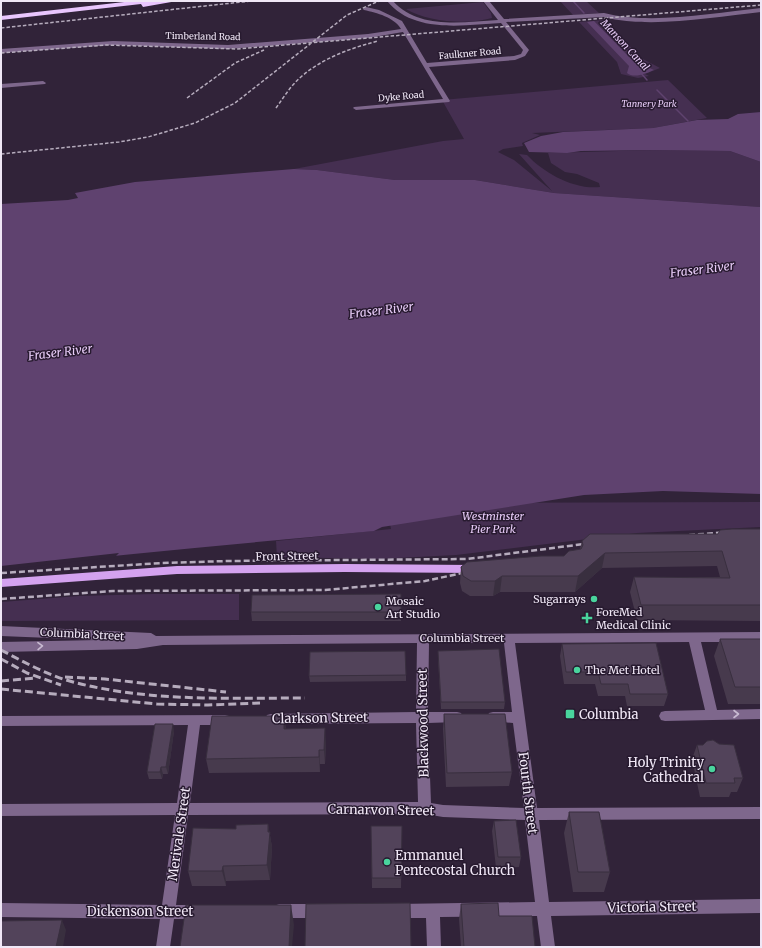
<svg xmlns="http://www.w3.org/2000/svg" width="762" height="948" font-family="Merriweather,serif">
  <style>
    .green { fill: #452f51 }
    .water { fill: #5f426f }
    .pier { fill: #312339 }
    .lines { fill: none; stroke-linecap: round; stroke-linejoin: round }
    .stream { stroke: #5f426f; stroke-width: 1.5 }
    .minor { fill: #7e678c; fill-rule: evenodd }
    .major { fill: #d4a2ef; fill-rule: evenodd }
    .highway { fill: #e9c6fe; fill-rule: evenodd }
    .rail-far2 { stroke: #b6acbd; stroke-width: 1.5; stroke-dasharray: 3.5 2; stroke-linecap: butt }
    .rail-far1 { stroke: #b6acbd; stroke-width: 2.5; stroke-dasharray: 6 3; stroke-linecap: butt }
    .rail { stroke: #b6acbd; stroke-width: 3; stroke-dasharray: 8 4; stroke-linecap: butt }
    .wall { fill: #473a4d }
    .shaded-wall { fill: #392f3f }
    .building { fill: #52435a; stroke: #392f3f }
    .oneway { stroke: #c8bad1 }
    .poi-dot { fill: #49d49d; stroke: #271a2f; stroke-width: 1.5 }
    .labels { text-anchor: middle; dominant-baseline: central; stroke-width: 3; stroke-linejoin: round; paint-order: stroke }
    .far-street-label { font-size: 9px; fill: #f0e7f6; stroke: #271a2f }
    .far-park-label { font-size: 9px; font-style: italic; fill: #e8ccf8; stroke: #271a2f }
    .far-water-label { font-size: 10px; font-style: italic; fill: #e8ccf8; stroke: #271a2f }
    .park-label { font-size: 11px; font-style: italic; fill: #e8ccf8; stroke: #271a2f }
    .street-label { font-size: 11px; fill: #f0e7f6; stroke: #271a2f }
    .poi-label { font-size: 11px; fill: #f0e7f6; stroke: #271a2f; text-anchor: start }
    .water-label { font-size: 12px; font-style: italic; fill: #e8ccf8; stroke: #271a2f }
    .near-poi-label { font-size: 13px; fill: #f0e7f6; stroke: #271a2f; text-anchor: start }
    .near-street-label { font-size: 13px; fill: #f0e7f6; stroke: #271a2f }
  </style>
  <rect width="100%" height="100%" fill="#312339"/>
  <path class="green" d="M560,1H586L599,13L573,15Z
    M483,2L491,13L492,18C468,25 427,22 406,9Z
    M605,20L641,58L660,68L645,74L649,76L638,78L621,74L617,62L579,22Z
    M668,80L707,118L653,128L532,133L540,135L522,143L523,146L503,149L498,152L514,160L552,191L519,154L527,155C544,173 574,190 600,187L599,183L577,174L565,172L551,163L548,153L653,150L730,151L761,162V207L554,193L475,180H395L317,170L294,169L443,141L464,139L442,100Z
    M761,502V527L637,533L456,555L378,559L277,557L276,541L391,529L386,503Z
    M153,594H239V620L1,621V602L79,596Z"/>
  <path class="water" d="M594,21L631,59L654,70C647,73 634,79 627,73L629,66L587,22Z
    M761,112V162L730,151L653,150L581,151L567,153L529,152L524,143L541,136L563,132L653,128L697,120L728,119L738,114Z
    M294,169L317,170L395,180H475L554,193L761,207V494L663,491L584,495L382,527L374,531C249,543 125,554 1,568V204L68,200L78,198L75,193L135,182Z"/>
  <path class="pier" d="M119,553L115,557L1,570V566Z"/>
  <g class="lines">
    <path class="stream" d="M573,1L584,13
      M640,72L647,80
      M657,90L688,121"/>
    <path class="minor" d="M387,1H393C419,30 463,22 498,20L483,1H489L504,19L604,13C651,25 713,13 761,8V12C714,17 649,29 604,17L506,22L529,50L525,56L515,60L429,67L450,101L449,102L356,110L353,108L354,107L443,99L403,32L368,38L228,49L113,45L1,53V49L113,41L228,45L368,34L401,29C394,17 377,13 364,10L363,9L366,7L379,10L402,21L427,63L514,56L521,54L523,50L501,23C464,25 414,34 387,1Z
      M43,81L46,83L45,84L1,88V84Z
      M1,626L151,633L156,636L761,632V642H701L717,710L761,709V719L665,721L661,720L659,716L661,712L665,711L705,710L689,642L515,643L537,808L761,807V819L539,820L549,902L761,899V913L551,916L555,947H541L537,916L440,917L441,947H427L426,918H397L392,916L390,911L392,906L397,904L535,902L525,820L443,817L425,814L188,815L176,905H197L202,907L204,912L202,917L197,919H174L170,947H156L160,919L1,917V903L162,905L175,815L1,816V804L177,803L188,725L1,726V716L225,715L229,716L231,720L229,724L225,725H200L190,803L418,802L416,723L271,724L267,723L265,719L267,715L271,714L416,712L417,643L163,645L137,649L1,652V642L99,640L1,636ZM429,643H504L512,712H493L489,713L487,717L489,721L513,723L524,808L443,805L431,803L428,723L457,722L461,721L463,717L461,713L457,712H428Z
      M279,904H319L324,906L326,911L324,916L319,918H279L274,916L272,911L274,906Z"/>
    <path class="major" d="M345,564L474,565L478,566L479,569L478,572L474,573L345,572L177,574L1,587V579L177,566Z"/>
    <path class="highway" d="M133,1H177L143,7L141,4L1,20V16Z"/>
    <path class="rail-far2" d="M1,28L251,1
      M1,53L106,45L237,49L761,5
      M187,98L235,63L264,50
      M276,108C284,97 291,85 302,76C323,58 351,48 378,41
      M1,154L119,142L148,137L195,123L235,103L347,15L379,1"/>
    <path class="rail-far1" d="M689,535L729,532
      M1,573L162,563L228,561L467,559L592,543
      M1,599L113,591L325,590L425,581L472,571"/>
    <path class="rail" d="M1,650C24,662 47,675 73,682C149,702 228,698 305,698
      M1,659L27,673L61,685
      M65,677L105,679L226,692
      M1,681L37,678
      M1,689L157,704L208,705L260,703"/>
  </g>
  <path class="wall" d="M761,529V621L637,620L630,592L634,577H720L717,566L602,568L575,592H500L493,596H470L462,591L460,583L461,567L564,556L580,549L582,541L718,534Z
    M251,612H401V621H252Z
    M720,639H761V704H728L714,656Z
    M562,644L668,694L664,706H627L625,696H598L595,684H564L560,656Z
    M438,651L505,702L504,709H441L438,658Z
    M406,675V681L310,682L309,676Z
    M444,714L512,772L509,786L446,787L443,729Z
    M284,716L286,729L326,742L325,764H320V772L209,773L206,759Z
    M761,720V728L760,724Z
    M174,731L168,774H163L162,779H149L147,772Z
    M697,745L743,778L737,792H731L729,797H700L692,759Z
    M569,812L610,872L604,892H573L564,833Z
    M494,821L521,857L519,867L496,868L492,831Z
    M268,824L272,847L270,880L226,881V886H192L188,871L236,829Z
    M371,826H402L401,888H372Z
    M461,904L499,916L535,947H461L459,919Z"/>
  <path class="shaded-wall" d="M605,553L602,568L575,592L578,576Z
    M502,576L500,592L493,596L495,581Z
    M284,716L286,731L284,729Z
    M173,724L174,731L168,774L166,767Z
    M325,728L326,742L325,764L324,750Z
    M319,750L320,764V772L319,757Z
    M161,767L163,774L162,779L160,772Z
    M268,824L272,847L270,880L267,865Z
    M223,866L226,881V886L222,871Z
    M291,905L294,925L292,947H289Z
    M62,920L66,930L63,947H56Z"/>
  <path class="building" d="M732,529H761V605H641L634,577L730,578L722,551L605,553L578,576H502L495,581H471L463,576L461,567L467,562L541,556H564L569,551L581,549L583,545L582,541L590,534H718L720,530Z
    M401,594V612H251L252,595Z
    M720,639H761V687H735Z
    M656,643L668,694H630L628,684H601L598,672H566L562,644Z
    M499,649L505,702H441L438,651Z
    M405,651L406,675L309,676L310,652Z
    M444,714H505L512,772L447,773Z
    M212,716H284V729L325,728L324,750H319V757L206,759Z
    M155,724H173L166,767H161L160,772H147Z
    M713,740L719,744L734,745L743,778H734L735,783H706L697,745H703L707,741Z
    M569,812H599L610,872H578Z
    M516,820L521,857H498L494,821Z
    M268,824V832H270L267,865L223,866L222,871H188L193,828L236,829V825Z
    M371,826H402L401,878H372Z
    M410,903L411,947H305L306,904Z
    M498,903L499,916H532L535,947H464L461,904Z
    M186,905H291L289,947H180Z
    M62,920L56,947H1V921Z"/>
  <defs><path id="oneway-chevron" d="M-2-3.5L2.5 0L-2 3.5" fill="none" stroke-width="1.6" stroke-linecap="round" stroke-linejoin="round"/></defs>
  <g class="oneway">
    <use href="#oneway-chevron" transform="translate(40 646) rotate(-1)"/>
    <use href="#oneway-chevron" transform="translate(736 714)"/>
  </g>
  <g class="poi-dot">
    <circle cx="594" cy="599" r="4"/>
    <circle cx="378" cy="607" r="4"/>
    <path d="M585 612h4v4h4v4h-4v4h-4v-4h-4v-4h4z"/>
    <circle cx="577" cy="670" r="4"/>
    <rect x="565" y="709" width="10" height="10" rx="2"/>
    <circle cx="712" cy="769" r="4"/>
    <circle cx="387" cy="862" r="4"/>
  </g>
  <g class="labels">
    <g class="far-street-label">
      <text transform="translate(203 36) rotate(1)">Timberland Road</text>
      <text transform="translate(470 53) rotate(-5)">Faulkner Road</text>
      <text transform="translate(401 96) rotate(-5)">Dyke Road</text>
    </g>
    <g class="far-park-label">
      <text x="649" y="103">Tannery Park</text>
    </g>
    <g class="far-water-label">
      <text transform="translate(625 45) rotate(47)">Manson Canal</text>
    </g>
    <g class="park-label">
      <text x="493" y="516">Westminster<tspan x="493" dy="13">Pier Park</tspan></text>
    </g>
    <g class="street-label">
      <text transform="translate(287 556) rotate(-1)">Front Street</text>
      <text transform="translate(82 634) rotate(3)">Columbia Street</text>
      <text x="462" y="638">Columbia Street</text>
    </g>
    <g class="poi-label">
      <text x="586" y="599" text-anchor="end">Sugarrays</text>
      <text x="386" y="601">Mosaic<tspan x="386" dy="13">Art Studio</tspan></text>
      <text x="596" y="612">ForeMed<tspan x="596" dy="13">Medical Clinic</tspan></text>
      <text x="585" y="670">The Met Hotel</text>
    </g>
    <g class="water-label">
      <text transform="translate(702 269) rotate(-7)">Fraser River</text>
      <text transform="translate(381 310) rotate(-7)">Fraser River</text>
      <text transform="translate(60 352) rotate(-7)">Fraser River</text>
    </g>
    <g class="near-poi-label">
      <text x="579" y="714">Columbia</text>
      <text x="704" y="762" text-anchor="end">Holy Trinity<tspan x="704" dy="15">Cathedral</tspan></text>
      <text x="395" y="855">Emmanuel<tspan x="395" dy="15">Pentecostal Church</tspan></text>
    </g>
    <g class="near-street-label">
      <text transform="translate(320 718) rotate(-1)">Clarkson Street</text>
      <text transform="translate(423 723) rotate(-91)">Blackwood Street</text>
      <text transform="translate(528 793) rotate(83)">Fourth Street</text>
      <text transform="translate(381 810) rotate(1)">Carnarvon Street</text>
      <text transform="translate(179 834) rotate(-82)">Merivale Street</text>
      <text transform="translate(652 907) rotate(-1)">Victoria Street</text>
      <text x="140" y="911">Dickenson Street</text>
    </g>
  </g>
  <rect width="762" height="948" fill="none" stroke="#f0e7f6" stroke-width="4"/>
</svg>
